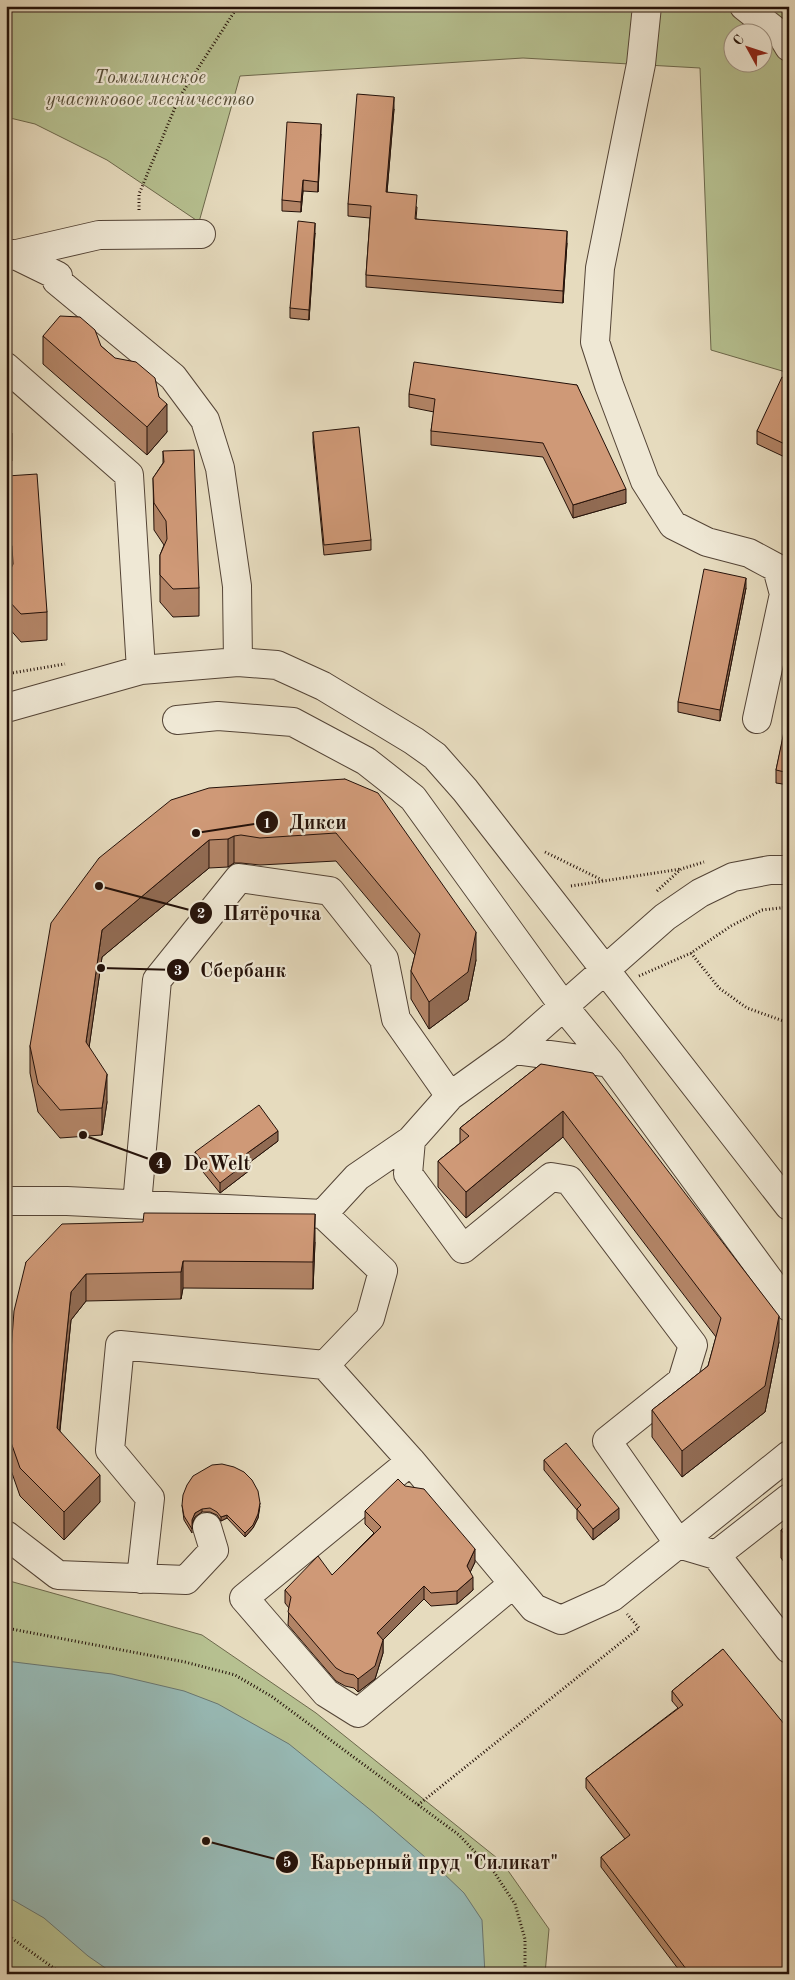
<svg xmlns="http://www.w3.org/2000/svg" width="795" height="1980" font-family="'Old Standard TT',serif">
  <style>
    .green { fill: #b6c090; stroke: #6d684c; fill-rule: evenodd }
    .water { fill: #97bab6; stroke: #697671 }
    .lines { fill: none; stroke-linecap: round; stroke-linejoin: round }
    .minor-casing { stroke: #544436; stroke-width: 30 }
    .path { stroke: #241109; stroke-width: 3; stroke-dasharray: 1 2.5; stroke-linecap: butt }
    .minor { stroke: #efe8d5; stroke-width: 28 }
    .wall { fill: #b28466; stroke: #241109 }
    .shaded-wall { fill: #916b53; stroke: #241109 }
    .building { fill: #cf9977; stroke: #241109 }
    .labels { text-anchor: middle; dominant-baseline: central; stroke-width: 4.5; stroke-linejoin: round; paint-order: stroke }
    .park-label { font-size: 19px; font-style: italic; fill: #574e38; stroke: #efe8d5 }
    .leader { fill: none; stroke: #241109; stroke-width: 2 }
    .callout-dot { fill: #241109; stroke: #efe8d5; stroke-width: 2 }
    .mark-label { font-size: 15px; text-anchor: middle; font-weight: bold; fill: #fff }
    .callout-label { font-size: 20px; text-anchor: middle; font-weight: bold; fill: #241109; stroke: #efe8d5; stroke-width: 4.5; stroke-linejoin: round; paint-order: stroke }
  </style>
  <rect width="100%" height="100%" fill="#e6dbbe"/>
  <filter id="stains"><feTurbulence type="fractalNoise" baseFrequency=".004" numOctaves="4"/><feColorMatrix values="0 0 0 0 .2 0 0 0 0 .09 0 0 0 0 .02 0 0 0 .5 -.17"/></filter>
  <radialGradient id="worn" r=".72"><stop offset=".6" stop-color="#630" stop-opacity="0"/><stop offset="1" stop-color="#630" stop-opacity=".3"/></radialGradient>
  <path class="green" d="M6,6H789V373L711,350L700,68L523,58L240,76L199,222L107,160L35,124L6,117ZM732,32H762V62H732Z
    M6,1580L202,1635L316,1713L502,1862L549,1929L545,1974H21L6,1965Z"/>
  <path class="water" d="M6,1661L112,1674L184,1691L218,1704L289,1744L373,1812L440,1870L464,1893L482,1920L485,1974H114L88,1956L44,1918L6,1896Z"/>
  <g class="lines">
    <g class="minor-casing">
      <path id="minor" d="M647,6L641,64L600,268L595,342L609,385L645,481L673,525L707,542L749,553L777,568L784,594L757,719
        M744,6L783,37L789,47
        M13,254L58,276L57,281L173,377L205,420L220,468L237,586L238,662
        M8,256L99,235L201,234
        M6,367L129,475L141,670
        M6,708L141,670L238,662L277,665L323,686L414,741L435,756L465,790L789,1206
        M177,720L218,716L293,722L366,761L413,798L564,1007L610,1063L789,1307
        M514,1050L610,1063
        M411,1140L408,1174L463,1249L551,1177L569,1180L693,1345L682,1381L607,1441L679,1544L716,1555L789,1649
        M6,1201H67L323,1214L383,1271L370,1318L325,1365
        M137,1204L157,980L239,878L330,891L384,959L396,1019L450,1096
        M323,1214L357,1177L411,1140L450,1096L514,1050L665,917L700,893L733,877L770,870H789
        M411,1461L244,1598L326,1693L358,1713L513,1584
        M6,1535L58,1575L186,1580L214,1550L207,1527
        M716,1555L789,1498
        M141,1579L150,1498L110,1450L120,1345L325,1365L411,1461L534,1608L561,1620L612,1597L789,1455"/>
    </g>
    <path class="path" d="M139,210V194L179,98L238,6
      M6,674L65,664
      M545,852L602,880
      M571,886L681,869
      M657,891L681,869L704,862
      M691,953L719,988L747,1008L789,1023
      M639,976L691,953L731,926L762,910L789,907
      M6,1628L185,1662L235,1675L271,1696L459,1835L494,1872L515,1904L525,1939V1974
      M418,1805L639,1628L627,1614
      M6,1934L62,1974"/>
    <use href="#minor" class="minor"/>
  </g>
  <path class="wall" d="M394,109L387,192L417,207L416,219L567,243L563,303L366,287V275L370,218L348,216V204Z
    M321,134L318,192L303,191L301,212L282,211V200Z
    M315,233L309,320L290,318V308Z
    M43,336L101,346L159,397L167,432L147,455L43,364Z
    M789,380V459L757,444V431Z
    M577,385L626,503L573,518L543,457L431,445V431L434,412L409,407V394Z
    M313,432L371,540V550L324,555L313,442Z
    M163,451L199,588V616L173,617L160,602V555L164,545L154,530L153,478L163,463Z
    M7,476L47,612V640L21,642L8,627L6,608V580L10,571L6,566V489L7,488Z
    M746,588L720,721L678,712V702Z
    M789,712V785L776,783V770Z
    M345,779L476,960L468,1000L429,1029L411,999V971L415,955L336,861L260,865L241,863H234L228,867L209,868L102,957L89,1047L107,1102L102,1135L60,1138L38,1112L30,1073V1046L99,858Z
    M541,1064L779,1342L765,1412L682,1477L652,1437V1410L708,1366L716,1337L563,1137L466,1218L438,1187V1161L460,1143V1128Z
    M278,1141L250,1162V1170L220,1193L195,1162V1152Z
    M315,1242L313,1289L183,1288L181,1299L86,1301L71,1320L60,1431L100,1502L64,1540L20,1496L6,1456V1418L26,1262Z
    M544,1460L619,1519L593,1540L577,1519V1510L544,1470Z
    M182,1505L260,1506L258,1518L253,1528L245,1537L227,1518L221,1521L217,1515L210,1512H202L195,1517L192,1523V1533L184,1520Z
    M365,1511L475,1562L470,1572L473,1590L457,1604L431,1606L424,1599L383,1640V1653L375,1679L358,1692L354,1688L345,1686L336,1681L288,1625L289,1608L285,1603V1590L332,1575L374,1533L365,1524Z
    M789,1524V1586L784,1580V1562L781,1558V1530Z
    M723,1649L789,1974H682L601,1867V1857L625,1839L586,1788V1778L678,1708L672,1701V1691Z"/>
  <path class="shaded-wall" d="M394,97V109L386,204V192Z
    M321,124V134L318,192V182Z
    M303,180V191L301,212V202Z
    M315,223V233L309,320V310Z
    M567,231V243L563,303V291Z
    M167,404V432L147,455V427Z
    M12,433V461L6,467V439Z
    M626,489V503L573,518V505Z
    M746,578V588L720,721V710Z
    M234,836V863L228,867V839Z
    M209,840V868L102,957L86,1069V1042L102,930Z
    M476,932V960L468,1000L429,1029V1002Z
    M107,1074V1102L102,1135V1108Z
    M563,1111V1137L466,1218V1192Z
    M278,1131V1141L250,1162V1170L220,1193V1183L246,1154Z
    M315,1214V1242L313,1289V1262Z
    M183,1261V1288L181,1299V1272Z
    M86,1274V1301L71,1320L57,1456V1428L71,1292Z
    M779,1316V1342L765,1412L682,1477V1451Z
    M100,1475V1502L64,1540V1512Z
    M260,1503L258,1518L253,1528L245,1537V1533Z
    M619,1508V1519L593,1540V1529Z
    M202,1509V1512L195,1517L192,1524V1520L195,1513Z
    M227,1515V1518L221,1521V1517Z
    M475,1549V1562L467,1579V1566Z
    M473,1577V1590L457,1604V1591Z
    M424,1586V1599L383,1640V1653L375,1679L358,1692V1679L377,1633Z"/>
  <path class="building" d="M357,94L394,97L386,192L417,195L415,219L567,231L563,291L366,275L371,206L348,204Z
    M287,122L321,124L318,182L303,180L301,202L282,200Z
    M298,221L315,223L309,310L290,308Z
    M60,316L80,317L95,330L101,346L115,358L136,362L155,378L159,397L167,404L147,427L43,336Z
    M414,362L577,385L626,489L573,505L543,443L431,431L435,399L409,394Z
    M782,377L789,380V446L757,431Z
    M359,427L371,540L324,545L313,432Z
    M6,428L12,433L6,439Z
    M194,450L199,588L173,589L160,575V555L167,539L166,521L154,503L153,478L164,462L163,451Z
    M37,474L47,612L21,614L8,600L6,580L13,564L12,546L6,538V489L8,487L7,476Z
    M704,569L746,578L720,710L678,702Z
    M788,712H789V773L776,770Z
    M345,779L378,793L476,932L468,972L429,1002L411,971L420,934L336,833L260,838L241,835L234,836L228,839L209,840L102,930L86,1042L107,1074L102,1108L60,1110L38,1084L30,1046L51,923L99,858L171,800L209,788Z
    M541,1064L593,1073L779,1316L765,1386L682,1451L652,1410L708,1366L721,1318L563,1111L466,1192L438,1161L469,1136L460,1128Z
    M259,1105L278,1131L246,1154L250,1160L220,1183L195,1152Z
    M144,1213L315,1214L313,1262L183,1261L181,1272L86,1274L71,1292L57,1428L100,1475L64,1512L20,1468L6,1428V1418L14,1311L26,1262L62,1224L143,1222Z
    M566,1443L619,1508L593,1529L577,1509L581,1505L544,1460Z
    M222,1464L234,1467L244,1472L252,1480L258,1491L260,1503L258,1514L253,1525L245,1533L227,1515L221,1517L217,1512L210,1508L202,1509L195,1513L192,1520V1529L184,1516L182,1505L183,1495L187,1485L193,1476L212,1465Z
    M398,1479L405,1486L424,1489L475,1549L467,1566L473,1577L457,1591L431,1593L424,1586L377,1633L383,1640L375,1666L358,1679L354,1675L345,1673L336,1668L288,1612L291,1597L285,1590L318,1556L332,1575L381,1527L365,1511Z
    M789,1524V1540L781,1530Z
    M789,1548V1558L784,1552Z
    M723,1649L789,1730V1974H690L601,1857L630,1835L586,1778L683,1705L672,1691Z"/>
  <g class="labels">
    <g class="park-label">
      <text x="150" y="78">Томилинское<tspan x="150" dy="22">участковое лесничество</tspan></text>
    </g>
  </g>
  <path class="leader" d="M196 833L267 822M99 886L201 913M101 968L178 970M83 1135L160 1163M206 1841L287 1862"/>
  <g class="callout-dot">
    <circle cx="196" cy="833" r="5"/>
    <circle cx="99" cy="886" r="5"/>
    <circle cx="101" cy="968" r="5"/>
    <circle cx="83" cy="1135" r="5"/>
    <circle cx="206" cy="1841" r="5"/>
    <circle cx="267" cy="822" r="12"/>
    <circle cx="201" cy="913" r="12"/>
    <circle cx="178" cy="970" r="12"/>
    <circle cx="160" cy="1163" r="12"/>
    <circle cx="287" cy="1862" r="12"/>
  </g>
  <g class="mark-label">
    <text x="267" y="828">1</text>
    <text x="201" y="918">2</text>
    <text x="178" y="975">3</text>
    <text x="160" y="1168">4</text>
    <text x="287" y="1867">5</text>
  </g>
  <g class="callout-label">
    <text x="318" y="829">Дикси</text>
    <text x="272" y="920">Пятёрочка</text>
    <text x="243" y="977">Сбербанк</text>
    <text x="217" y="1170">DeWelt</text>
    <text x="434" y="1869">Карьерный пруд "Силикат"</text>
  </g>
  <rect width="795" height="1980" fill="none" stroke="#e6dbbe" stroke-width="25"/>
  <rect x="8" y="8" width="780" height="1965" fill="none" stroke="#241109" stroke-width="2.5"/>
  <rect x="12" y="12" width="770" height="1955" fill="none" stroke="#241109"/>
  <g transform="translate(748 48) rotate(310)"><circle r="24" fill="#efe8d5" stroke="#9e9283"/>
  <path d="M0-4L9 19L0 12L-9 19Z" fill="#8f2418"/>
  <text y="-8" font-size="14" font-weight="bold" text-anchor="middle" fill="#241109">С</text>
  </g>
  <rect width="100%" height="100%" filter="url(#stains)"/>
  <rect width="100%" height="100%" fill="url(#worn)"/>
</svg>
